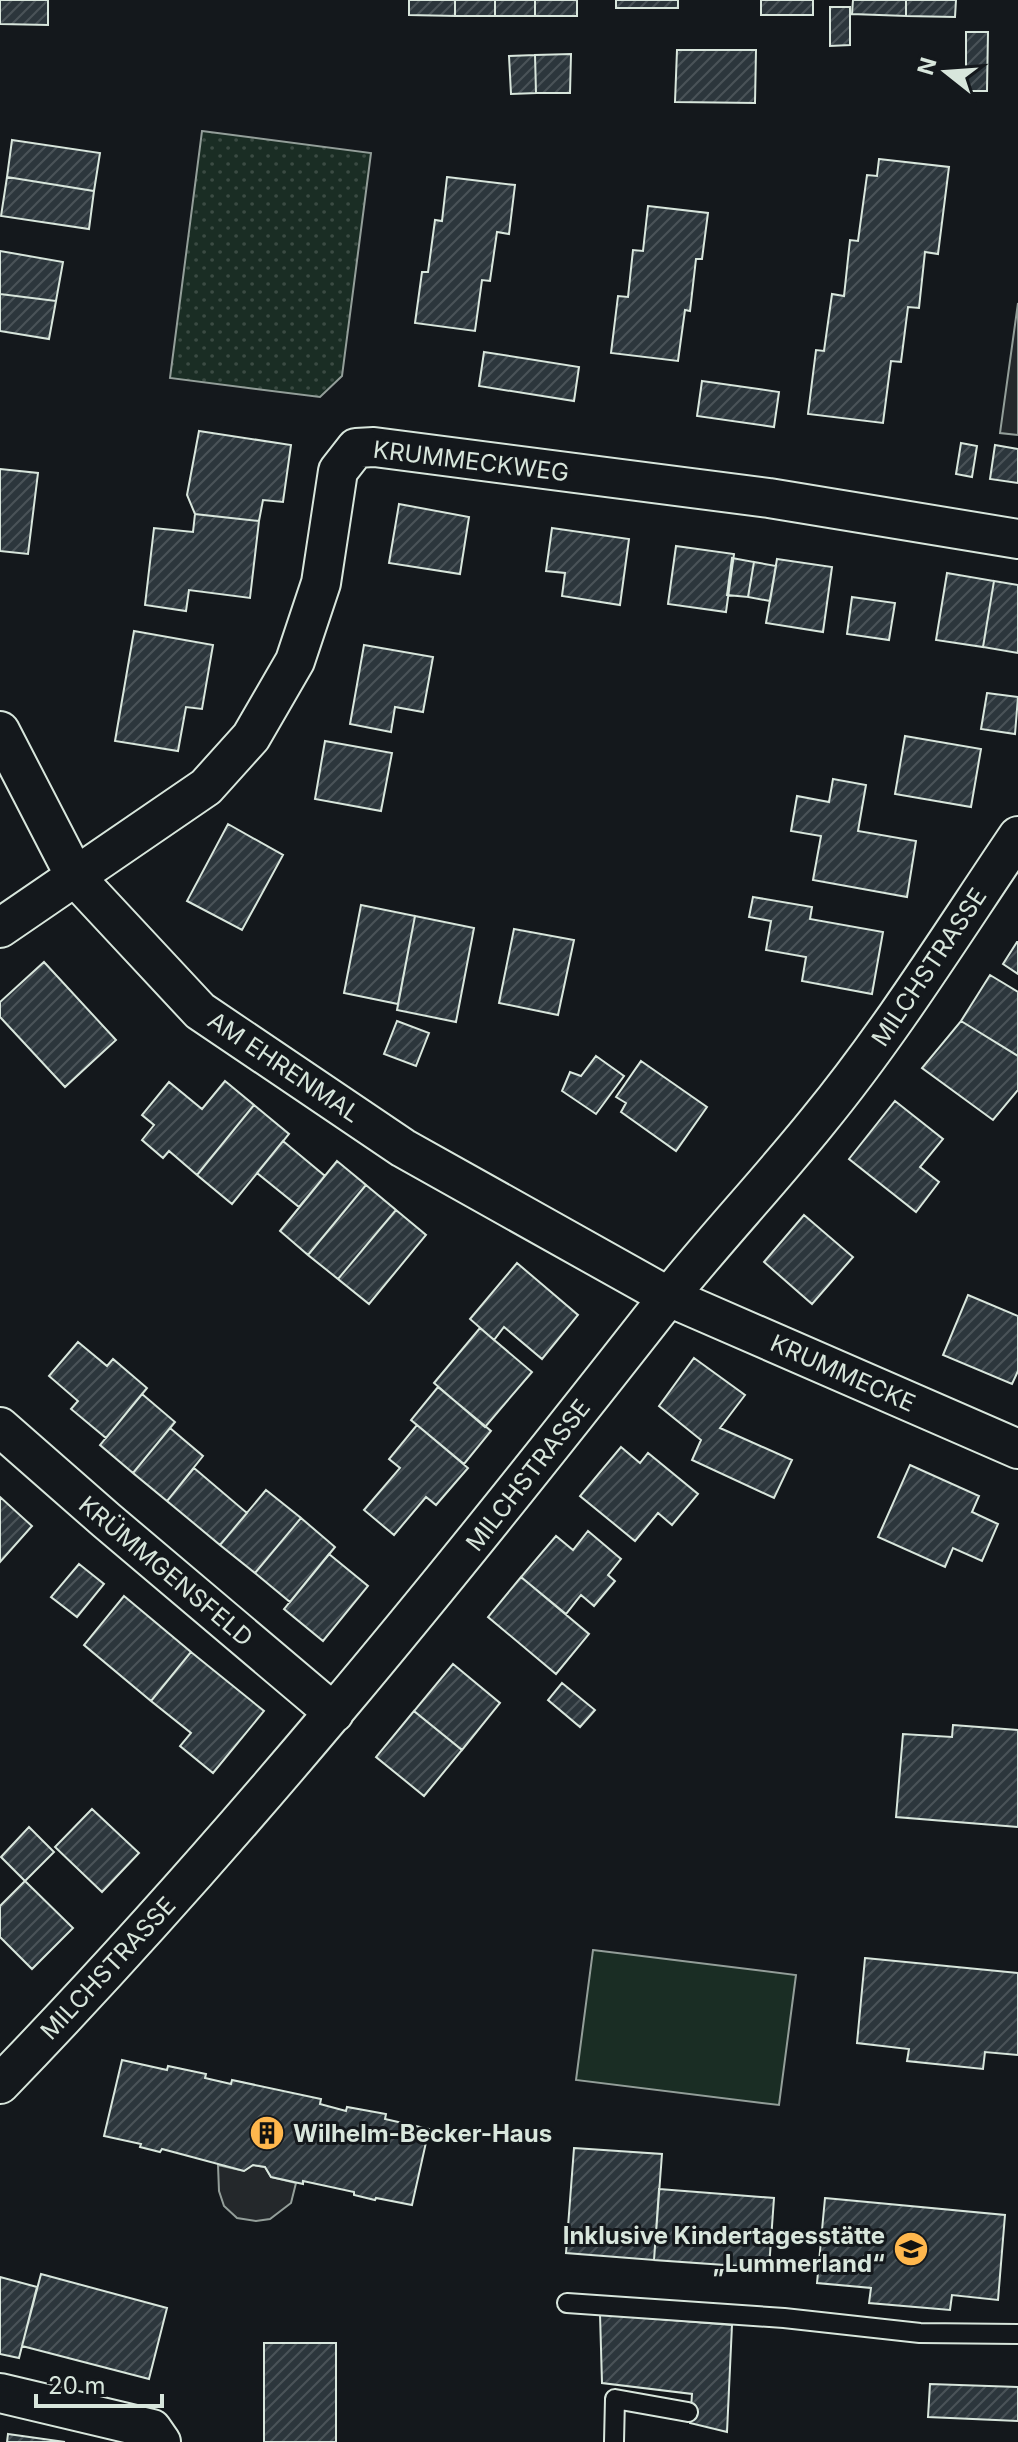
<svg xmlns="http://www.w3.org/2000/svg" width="1018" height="2442" font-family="Inter,sans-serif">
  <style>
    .green { fill: url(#green-dots); stroke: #939e99; stroke-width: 2 }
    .pitch { fill: #1a2d24; stroke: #939e99; stroke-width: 2 }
    .parking { fill: #24282b; stroke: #939e99; stroke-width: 2 }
    .building { fill: url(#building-hatch); stroke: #d8e6dc; stroke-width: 2 }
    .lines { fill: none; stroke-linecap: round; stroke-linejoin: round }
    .service-casing { stroke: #d8e6dc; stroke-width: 22 }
    .minor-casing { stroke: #d8e6dc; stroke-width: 42 }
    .service { stroke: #14181c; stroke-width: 18 }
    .minor { stroke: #14181c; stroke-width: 38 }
    .labels { text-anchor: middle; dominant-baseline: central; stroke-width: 6; stroke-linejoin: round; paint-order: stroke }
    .street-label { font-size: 24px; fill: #d8e6dc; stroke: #14181c }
    .poi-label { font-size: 24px; font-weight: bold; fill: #d8e6dc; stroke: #14181c; text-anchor: start }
  </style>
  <defs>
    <pattern id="green-dots" width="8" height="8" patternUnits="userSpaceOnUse" patternTransform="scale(2)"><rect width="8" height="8" fill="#1a2d24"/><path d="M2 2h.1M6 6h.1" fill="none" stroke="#3b4b43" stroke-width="1.8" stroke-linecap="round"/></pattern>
    <pattern id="building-hatch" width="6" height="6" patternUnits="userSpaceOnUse" patternTransform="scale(2)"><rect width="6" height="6" fill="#2c363c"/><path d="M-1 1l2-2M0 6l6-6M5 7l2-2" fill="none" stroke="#4a5358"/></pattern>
  </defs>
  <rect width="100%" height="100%" fill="#14181c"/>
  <path class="green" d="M202,131L371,153L342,376L320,397L170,378Z"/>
  <path class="pitch" d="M593,1950L796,1975L779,2105L576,2080Z"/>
  <path class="parking" d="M1018,303V435L1000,433Z
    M218,2165L244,2171L253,2165L265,2167L271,2177L296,2183L291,2203L270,2219L256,2221L237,2218L224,2206L219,2191Z"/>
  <path class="building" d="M0,0H48V25L0,24Z
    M409,0H455V16L409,15Z
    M455,0H495V16H455Z
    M495,0H535V16H495Z
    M535,0H577V16H535Z
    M616,0H678V8H616Z
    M761,0H813V15H761Z
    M853,0H906V16L852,14Z
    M906,0H956L955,17L906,16Z
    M830,7H850V45L830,46Z
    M966,32H988L987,91H966Z
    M677,50H756L755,103L675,102Z
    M571,54L570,93H536L535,55Z
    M535,55L536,93L511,94L509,56Z
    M12,140L100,153L94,191L7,177Z
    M879,159L949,167L938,254L925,252L919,308L908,307L901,362L891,361L883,423L808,414L816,350L824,351L832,294L844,296L850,240L858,241L867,175L877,176Z
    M7,177L94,191L89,229L1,216Z
    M447,177L515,185L509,234L497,232L490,281L482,280L475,331L415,323L422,272H428L435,220L442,221Z
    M648,206L708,213L702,259H696L690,311L685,310L678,361L611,353L618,296L628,297L633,250L643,251Z
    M0,251L63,262L56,301L0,294Z
    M0,294L56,301L49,339L0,331Z
    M484,352L579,367L574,401L479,386Z
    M702,381L779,392L774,427L697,416Z
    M199,431L291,445L283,502L263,500L259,521L195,514L187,495Z
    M961,443L977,446L972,477L956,474Z
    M995,445L1018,449V483L990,479Z
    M0,469L38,473L28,554L0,551Z
    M399,504L469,517L460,574L389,563Z
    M195,514L259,521L250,598L189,590L186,611L145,605L154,528L193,532Z
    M552,528L629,539L620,605L562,596L565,573L546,571Z
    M676,546L734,554L726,612L668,604Z
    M732,558L754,562L748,597L727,595Z
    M777,559L832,567L823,632L766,623Z
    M754,562L776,566L770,601L748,597Z
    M947,573L994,581L983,647L936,640Z
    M994,581L1018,585V653L983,647Z
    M852,597L895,603L889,640L847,634Z
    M134,631L213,645L202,709L186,707L178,751L115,741Z
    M364,645L433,657L423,712L395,707L391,732L350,724Z
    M987,693L1018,697L1015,734L981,729Z
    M905,736L981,749L971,807L895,794Z
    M325,741L392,753L381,811L315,799Z
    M833,779L866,785L858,831L916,841L907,897L813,880L821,836L791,831L797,796L829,802Z
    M228,824L283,855L242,930L187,901Z
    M753,897L812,907L810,919L883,932L872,994L802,981L806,957L766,950L771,921L749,917Z
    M361,905L415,916L398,1004L344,993Z
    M415,916L474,928L456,1022L397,1010Z
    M514,929L574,940L558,1015L499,1003Z
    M1017,942H1018V974L1003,964Z
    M44,962L116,1040L65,1087L0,1017V1002Z
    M990,975L1018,992V1056L961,1021Z
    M397,1021L429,1033L416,1066L384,1054Z
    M961,1021L1018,1056V1090L993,1120L922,1068Z
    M596,1056L624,1076L596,1114L562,1091L570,1072L581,1076Z
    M641,1061L707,1107L676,1151L621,1112L626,1103L616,1097Z
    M225,1081L254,1105L197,1175L169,1151L163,1158L142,1140L154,1125L142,1115L169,1082L202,1109Z
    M895,1101L943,1139L920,1167L939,1182L916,1212L849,1159Z
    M254,1105L289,1134L232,1204L197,1175Z
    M283,1141L325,1176L299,1207L257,1173Z
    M337,1161L366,1185L308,1255L280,1231Z
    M366,1185L396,1210L338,1279L308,1255Z
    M396,1210L426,1235L369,1304L338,1279Z
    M804,1215L853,1257L812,1304L764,1262Z
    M517,1263L578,1315L542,1359L504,1327L494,1340L470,1319Z
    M968,1295L1018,1316V1371L1012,1384L943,1355Z
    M480,1328L532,1372L485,1427L434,1383Z
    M78,1342L107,1366L113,1359L147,1388L106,1438L71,1409L78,1401L49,1376Z
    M694,1358L745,1395L720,1428L792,1460L774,1498L692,1460L701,1440L659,1406Z
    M438,1387L491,1431L464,1464L411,1420Z
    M142,1394L175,1422L133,1473L100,1445Z
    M417,1425L468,1468L436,1505L426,1497L394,1535L364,1510L400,1468L389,1459Z
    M170,1428L203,1456L167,1501L133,1473Z
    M621,1447L640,1463L648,1453L698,1494L672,1525L658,1513L635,1541L580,1496Z
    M910,1465L979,1496L972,1512L998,1524L982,1561L953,1548L945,1567L878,1537Z
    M194,1468L247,1513L220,1545L167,1501Z
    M266,1490L301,1518L255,1573L220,1545Z
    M0,1497L32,1526L0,1562Z
    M301,1518L335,1547L290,1602L255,1573Z
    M588,1531L621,1559L608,1575L615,1581L594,1606L581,1595L566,1614L521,1577L556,1536L573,1550Z
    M329,1554L368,1586L323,1641L284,1609Z
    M79,1564L104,1584L77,1617L51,1597Z
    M521,1577L589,1634L556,1674L488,1617Z
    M124,1596L191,1652L151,1701L84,1645Z
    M191,1652L264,1711L213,1773L180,1746L191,1733L151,1701Z
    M453,1664L500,1703L462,1750L414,1711Z
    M562,1683L595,1710L580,1727L548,1700Z
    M414,1711L462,1750L424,1796L376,1757Z
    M953,1725L1018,1730V1827L896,1817L903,1734L952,1737Z
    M92,1809L139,1853L102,1892L55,1847Z
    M29,1827L54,1852L25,1881L1,1857Z
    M25,1881L73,1928L32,1969L0,1937V1906Z
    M865,1958L1018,1973V2055L985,2052L983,2069L907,2061L909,2049L857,2043Z
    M122,2060L167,2070L168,2066L206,2074L205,2078L231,2084L232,2080L321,2099L320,2104L346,2111L347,2107L386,2114L385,2119L429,2129L412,2205L376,2198L375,2200L354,2195V2192L303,2181V2184L271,2177L265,2167L253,2165L244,2171L162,2149L160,2152L140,2147L141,2144L104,2136Z
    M574,2148L662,2154L654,2260L566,2253Z
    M659,2189L774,2198L769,2268L654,2260Z
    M825,2198L1005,2215L998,2300L952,2295L950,2310L869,2303L871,2288L817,2283Z
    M41,2274L167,2308L149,2379L22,2346Z
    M0,2277L37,2287L19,2358L0,2354Z
    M600,2314L732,2325L727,2432L690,2423L692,2394L602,2383Z
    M264,2343H336V2442H264Z
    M930,2384L1018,2387V2421L928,2417Z
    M8,2434L65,2442H7Z"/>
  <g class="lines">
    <g class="service-casing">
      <path id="service" d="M567,2303L784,2318L920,2333L1018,2334
        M614,2442L615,2399L688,2412"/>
    </g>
    <g class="minor-casing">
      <path id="minor" d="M0,731L76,878L200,1011L403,1148L669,1297L1018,1449
        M0,928L206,787L251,737L295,661L321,583L338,471L356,448L374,447L769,498L1018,539
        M0,1427L106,1520L334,1713
        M0,2084C233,1843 444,1583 651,1319C704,1251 764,1188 818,1121C891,1032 953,932 1018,836
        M0,2393L152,2429L161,2442"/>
    </g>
    <use href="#service" class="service"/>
    <use href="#minor" class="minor"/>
  </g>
  <defs>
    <g id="building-disc" transform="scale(1.8)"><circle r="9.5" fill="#ffb74d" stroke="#14181c"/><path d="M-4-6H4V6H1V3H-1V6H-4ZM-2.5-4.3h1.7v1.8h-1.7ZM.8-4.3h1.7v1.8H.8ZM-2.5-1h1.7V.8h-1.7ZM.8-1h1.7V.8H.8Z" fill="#111"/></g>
    <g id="school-disc" transform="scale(1.8)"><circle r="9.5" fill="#ffb74d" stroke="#14181c"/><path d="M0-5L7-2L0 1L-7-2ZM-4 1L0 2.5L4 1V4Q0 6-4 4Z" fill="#111"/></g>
  </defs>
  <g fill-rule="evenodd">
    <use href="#building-disc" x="267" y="2133"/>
    <use href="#school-disc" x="911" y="2249"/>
  </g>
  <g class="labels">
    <g class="street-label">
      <text transform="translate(471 461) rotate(7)">KRUMMECKWEG</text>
      <text transform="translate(929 967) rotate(-56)">MILCHSTRASSE</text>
      <text transform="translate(284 1067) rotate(34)">AM EHRENMAL</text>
      <text transform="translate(843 1373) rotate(24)">KRUMMECKE</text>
      <text transform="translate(528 1475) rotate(-52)">MILCHSTRASSE</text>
      <text transform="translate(166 1571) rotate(40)">KRÜMMGENSFELD</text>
      <text transform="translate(108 1968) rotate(-47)">MILCHSTRASSE</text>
    </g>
    <g class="poi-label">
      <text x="293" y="2133">Wilhelm-Becker-Haus</text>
      <text x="885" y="2235" text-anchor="end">Inklusive Kindertagesstätte<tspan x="885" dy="28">„Lummerland“</tspan></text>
    </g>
  </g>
  <g transform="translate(946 72) rotate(287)" stroke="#14181c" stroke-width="6" paint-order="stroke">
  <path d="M0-6L14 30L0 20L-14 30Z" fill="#d8e6dc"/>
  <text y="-12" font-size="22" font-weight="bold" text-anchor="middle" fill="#d8e6dc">N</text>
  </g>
  <path d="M36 2394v12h126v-12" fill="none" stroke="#d8e6dc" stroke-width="4"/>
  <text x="48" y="2394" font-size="24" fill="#d8e6dc" stroke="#14181c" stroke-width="6" paint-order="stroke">20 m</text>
</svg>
